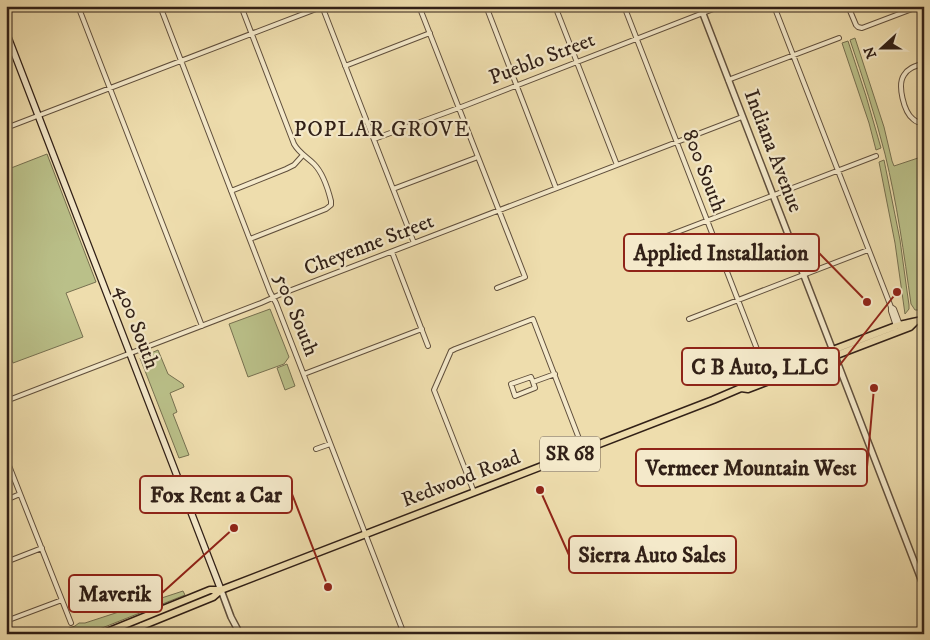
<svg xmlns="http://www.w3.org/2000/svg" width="930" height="640" font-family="'IM FELL DW Pica',serif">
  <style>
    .green { fill: #bac089; stroke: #767050 }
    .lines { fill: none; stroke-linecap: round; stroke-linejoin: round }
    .minor-casing { stroke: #604f3c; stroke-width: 6 }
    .tertiary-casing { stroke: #604f3c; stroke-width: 8 }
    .secondary-casing { stroke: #312017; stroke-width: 8 }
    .primary-casing { stroke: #312017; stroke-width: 9 }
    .minor { stroke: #f4e9ca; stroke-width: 4 }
    .tertiary { stroke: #f4e9ca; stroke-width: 5 }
    .secondary { stroke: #f4e9ca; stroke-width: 5.5 }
    .primary { stroke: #eeddad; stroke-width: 6 }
    .labels { text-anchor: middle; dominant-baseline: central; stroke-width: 4.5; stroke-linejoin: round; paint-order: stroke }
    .shield { fill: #f4e9ca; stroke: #6c5c4d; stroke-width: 1 }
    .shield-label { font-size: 20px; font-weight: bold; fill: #312017 }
    .street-label { font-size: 21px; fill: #312017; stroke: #f4e9ca }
    .neighbourhood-label { font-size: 22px; letter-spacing: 1px; fill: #312017; stroke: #f4e9ca }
    .leader { fill: none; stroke: #8f2418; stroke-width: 2 }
    .callout-dot { fill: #8f2418; stroke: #f4e9ca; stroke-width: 2 }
    .callout { fill: #f4e9ca; stroke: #8f2418; stroke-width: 2 }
    .callout-label { font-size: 22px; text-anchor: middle; font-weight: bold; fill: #312017 }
  </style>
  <rect width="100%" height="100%" fill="#eeddad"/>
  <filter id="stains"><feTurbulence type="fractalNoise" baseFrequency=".004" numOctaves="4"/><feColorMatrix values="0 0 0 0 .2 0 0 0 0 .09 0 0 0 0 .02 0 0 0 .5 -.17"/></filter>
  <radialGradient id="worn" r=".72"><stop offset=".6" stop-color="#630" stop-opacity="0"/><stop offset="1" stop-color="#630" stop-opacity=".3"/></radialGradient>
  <path class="green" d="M855,38L884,127L892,161L894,166L924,156V304L920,306L921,310H915L911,304C904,254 897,203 885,154C875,115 863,78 850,40Z
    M848,41L866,96L881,148L876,150L869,123L842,43Z
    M47,154L96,282L66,293L83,337L13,363L6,346V170Z
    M884,160L900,240L907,291L909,305V309L905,314L895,243L879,162Z
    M270,309L289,357L284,364L248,377L229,324Z
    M158,350L168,374L183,384L184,387L170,393L177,412L173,414L189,455L179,458L140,358Z
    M287,364L295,386L285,390L277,368Z
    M183,591L185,595L87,634H53L75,626L79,623H85Z"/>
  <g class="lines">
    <g class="minor-casing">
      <path id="minor" d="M78,6L202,326
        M160,6L270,292L276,303L404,634
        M241,6L294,144C299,153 307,157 314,164C323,173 328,189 331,201V205L326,209L250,239
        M322,6L414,243
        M419,6L525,277L497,288
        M486,6L556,188
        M555,6L617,165
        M624,6L767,375
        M774,6L891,307V311L896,326
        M848,6L856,25L858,27L862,28L920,6
        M924,63C916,66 908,68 904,75C897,85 904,112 913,119C916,122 920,123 924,123
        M345,66L430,33
        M728,80L839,38
        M6,128L324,6
        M374,139L464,106L721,6
        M393,189L478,157
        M231,191L286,169L294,165L303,155
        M659,239L876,156
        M392,252L428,346
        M891,307L894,309L900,325
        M689,319L868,250
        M304,374L422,329
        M533,382L531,377L511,384L515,396L535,388L533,382L555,374
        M6,401L261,303L281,294L742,117
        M316,449L330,444
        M6,458L71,623
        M474,492L434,390L451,351L455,349L533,319L583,449
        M6,500L20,494
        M6,562L42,548
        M6,621L62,600
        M142,625L145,634"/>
    </g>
    <g class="tertiary-casing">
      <path id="tertiary" d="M700,6L924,587
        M221,590L231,617L240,634"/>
    </g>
    <g class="secondary-casing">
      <path id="secondary" d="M6,32L221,590"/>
    </g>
    <g class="primary-casing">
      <path id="primary" d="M741,388L748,389L910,327L915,322
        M102,634L210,590H221L713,400L741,388L746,383L896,326C906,323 915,322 924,319
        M122,634L213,597L221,590"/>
    </g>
    <use href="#minor" class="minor"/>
    <use href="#tertiary" class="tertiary"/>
    <use href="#secondary" class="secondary"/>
    <use href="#primary" class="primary"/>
  </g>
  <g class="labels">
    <rect class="shield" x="540" y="436.5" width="60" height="35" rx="4"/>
    <g class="shield-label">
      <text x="570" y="454">SR 68</text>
    </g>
    <g class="street-label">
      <text transform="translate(542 59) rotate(-21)">Pueblo Street</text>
      <text transform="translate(773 151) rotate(69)">Indiana Avenue</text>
      <text transform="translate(704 171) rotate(69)">800 South</text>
      <text transform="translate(369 245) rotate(-21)">Cheyenne Street</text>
      <text transform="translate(296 315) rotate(68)">500 South</text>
      <text transform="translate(137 327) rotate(69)">400 South</text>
      <text transform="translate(461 479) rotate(-21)">Redwood Road</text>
    </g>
    <g class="neighbourhood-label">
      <text x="382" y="129">POPLAR GROVE</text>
    </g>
  </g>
  <path class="leader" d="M867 302L819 253M897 292L839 366M874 388L867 467M328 587L292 494M540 490L569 555M234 528L162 593"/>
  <g class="callout-dot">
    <circle cx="867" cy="302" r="5"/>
    <circle cx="897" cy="292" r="5"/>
    <circle cx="874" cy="388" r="5"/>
    <circle cx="328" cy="587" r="5"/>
    <circle cx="540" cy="490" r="5"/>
    <circle cx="234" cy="528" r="5"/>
  </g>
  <g class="callout">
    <rect x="624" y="234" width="195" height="37" rx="5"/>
    <rect x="682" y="348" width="157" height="37" rx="5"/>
    <rect x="636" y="449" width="231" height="37" rx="5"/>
    <rect x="140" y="476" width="152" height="37" rx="5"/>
    <rect x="569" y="536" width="167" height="37" rx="5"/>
    <rect x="69" y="575" width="93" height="37" rx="5"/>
  </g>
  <g class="callout-label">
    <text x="721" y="260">Applied Installation</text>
    <text x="760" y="374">C B Auto, LLC</text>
    <text x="751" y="475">Vermeer Mountain West</text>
    <text x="216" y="502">Fox Rent a Car</text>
    <text x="652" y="562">Sierra Auto Sales</text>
    <text x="115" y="601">Maverik</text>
  </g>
  <rect width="930" height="640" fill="none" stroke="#eeddad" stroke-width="25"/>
  <rect x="8" y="8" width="915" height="625" fill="none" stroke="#312017" stroke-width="2.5"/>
  <rect x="12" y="12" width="905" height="615" fill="none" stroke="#312017"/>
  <g transform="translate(882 48) rotate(249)" stroke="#f4e9ca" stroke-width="4" paint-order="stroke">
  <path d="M0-4L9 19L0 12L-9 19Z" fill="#312017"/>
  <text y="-8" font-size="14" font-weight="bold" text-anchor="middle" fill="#312017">N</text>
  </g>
  <rect width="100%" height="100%" filter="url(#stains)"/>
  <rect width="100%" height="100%" fill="url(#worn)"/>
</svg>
